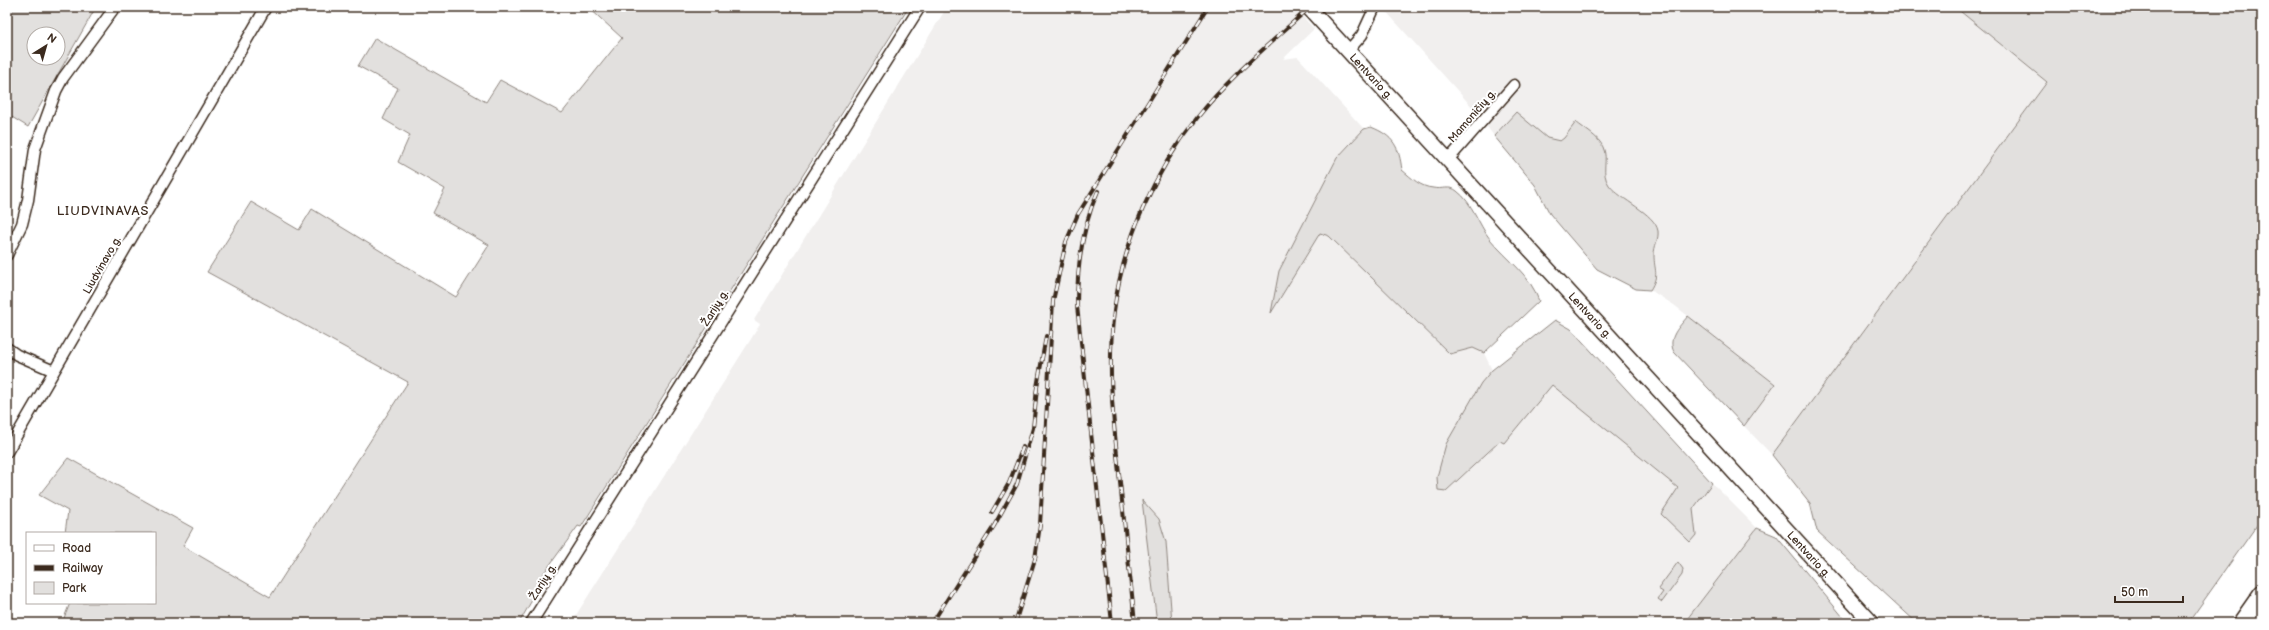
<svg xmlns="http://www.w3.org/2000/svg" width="2269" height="630" font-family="'Balsamiq Sans',sans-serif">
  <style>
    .built { fill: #f1efee }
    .green { fill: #e2e0de; stroke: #8e857e; fill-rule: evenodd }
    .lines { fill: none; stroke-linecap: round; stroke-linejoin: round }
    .minor-casing { stroke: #3b2a1e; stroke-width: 13 }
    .secondary-casing { stroke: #3b2a1e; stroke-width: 17 }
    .trunk-casing { stroke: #3b2a1e; stroke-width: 19 }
    .minor { stroke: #fff; stroke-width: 10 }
    .secondary { stroke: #fff; stroke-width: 14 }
    .trunk { stroke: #fff; stroke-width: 16 }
    .rail-casing { stroke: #3b2a1e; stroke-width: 4 }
    .rail { stroke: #fff; stroke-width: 2.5; stroke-dasharray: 8; stroke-linecap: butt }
    .labels { text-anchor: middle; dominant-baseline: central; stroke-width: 4; stroke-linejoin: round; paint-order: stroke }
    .street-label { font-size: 11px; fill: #3b2a1e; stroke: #fff }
    .quarter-label { font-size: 13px; letter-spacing: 1px; fill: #3b2a1e; stroke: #fff }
  </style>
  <rect width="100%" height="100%" fill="#fff"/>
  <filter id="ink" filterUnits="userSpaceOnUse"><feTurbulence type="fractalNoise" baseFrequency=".025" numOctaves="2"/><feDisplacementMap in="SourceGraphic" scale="8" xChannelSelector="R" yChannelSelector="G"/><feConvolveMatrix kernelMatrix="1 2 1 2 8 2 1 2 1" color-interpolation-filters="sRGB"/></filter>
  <g filter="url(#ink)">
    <path class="built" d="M947,7H1294L1314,29L1283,59L1298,57L1364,129L1337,158L1279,271L1272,312L1320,233L1329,235L1473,348L1484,353L1492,370L1481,383L1447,444L1446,491L1500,441L1504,443L1552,384L1678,488L1690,541L1696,534L1693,509L1712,483L1757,528L1684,623H1172L1166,542L1143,501L1157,623H571L751,339L760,324L754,320Z
      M1955,7L2047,82L1772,455L1744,426L1775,384L1674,305L1650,290L1656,281L1657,273L1654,255L1658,238L1652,220L1616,193L1609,185L1604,176L1606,162L1603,145L1576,123L1564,138L1560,141L1547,138L1516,112L1494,136L1473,108L1383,8Z"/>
    <path class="green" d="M7,7H96L28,127L7,114ZM34,34H58V58H34Z
      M588,7H909L581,527L578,526L541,577L544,579L519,623H62L70,603H155V533H65L68,511L39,495L68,458L193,528L183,546L270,597L408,382L207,272L251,202L299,230L312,209L456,297L489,245L433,213L445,189L398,162L410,135L383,119L398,88L358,66L375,38L486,102L500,80L562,113L622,38Z
      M1955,7H2262V518L2188,623H1917L1817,531L1810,503L1772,455L2047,82Z
      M1516,112L1547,138L1560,141L1564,138L1576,122C1584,129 1599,137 1603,147C1609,160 1600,172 1609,185C1620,200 1655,213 1658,231C1659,239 1654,246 1654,255C1654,271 1660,274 1650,290L1636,289L1597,269L1550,214L1535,185L1494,136Z
      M1371,127C1394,136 1399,147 1402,170C1412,178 1420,187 1433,188C1442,190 1450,185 1457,191C1473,203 1478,224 1490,239C1508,261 1530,274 1539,301L1484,353L1473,348L1450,354L1329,236L1320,233L1271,313L1279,271L1337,158L1364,129Z
      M1688,316L1775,384L1744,426L1674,352C1667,338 1679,327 1688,316Z
      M1555,320L1571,329L1712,483L1693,509L1696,535L1690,542L1661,514L1678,488L1552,385L1504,443L1500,441L1446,491L1438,490L1437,477L1446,444L1481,383L1492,370Z
      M1142,500L1159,519L1166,542L1172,623H1157Z
      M1757,528L1776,536L1848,623H1684Z
      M1678,562L1683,569L1682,575L1662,602L1658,599L1663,592L1658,589Z"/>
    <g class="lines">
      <g class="minor-casing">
        <path id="minor" d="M1348,51L1362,35L1375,7
          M1448,160L1514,85
          M7,255L22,224L28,200L35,149L56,91L63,78L115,7
          M7,348L17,355L54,371
          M7,452L266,7
          M531,623L920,7"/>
      </g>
      <g class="secondary-casing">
        <g id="secondary">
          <path id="s1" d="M1308,7L1872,623"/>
        </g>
      </g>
      <g class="trunk-casing">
        <path id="trunk" d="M2241,623L2262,593
          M2256,623L2262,614"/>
      </g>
      <use href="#minor" class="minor"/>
      <use href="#secondary" class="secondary"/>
      <use href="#trunk" class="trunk"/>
      <g class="rail-casing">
        <path id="rail" d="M1098,191C1082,227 1077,266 1077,306L1112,623
          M1036,393L1046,336
          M992,512L1009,483L1023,447
          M932,623L994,526L1017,484L1033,428L1037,388
          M1015,623L1035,559L1040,525L1053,301L1066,242L1078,214L1208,7
          M1135,623C1130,573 1124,523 1119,473C1113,419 1107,366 1114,311C1123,242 1154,172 1197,118C1230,76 1271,43 1310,7"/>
      </g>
      <use href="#rail" class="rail"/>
    </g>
  </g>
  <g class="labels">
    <g class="street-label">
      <text stroke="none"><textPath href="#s1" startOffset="94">Lentvario g.</textPath></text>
      <text transform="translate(1472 116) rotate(-49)">Mamoničių g.</text>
      <text transform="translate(102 265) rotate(-60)">Liudvinavo g.</text>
      <text transform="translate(715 308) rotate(-58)">Žarijų g.</text>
      <text stroke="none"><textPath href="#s1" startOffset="418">Lentvario g.</textPath></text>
      <text stroke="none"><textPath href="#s1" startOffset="742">Lentvario g.</textPath></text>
      <text transform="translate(543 582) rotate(-58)">Žarijų g.</text>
    </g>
    <g class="quarter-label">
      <text x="103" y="211">LIUDVINAVAS</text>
    </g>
  </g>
  <rect width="2269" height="630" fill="none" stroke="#fff" stroke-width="24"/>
  <rect x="12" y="12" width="2245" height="606" fill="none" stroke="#3b2a1e" stroke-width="1.5" filter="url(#ink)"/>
  <rect x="26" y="532" width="130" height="72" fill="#ffffff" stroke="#b1aaa5"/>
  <rect x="34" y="545" width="20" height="6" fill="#ffffff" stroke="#b1aaa5"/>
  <text x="62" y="552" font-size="12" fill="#3b2a1e">Road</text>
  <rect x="34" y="565" width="20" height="6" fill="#3b2a1e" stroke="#b1aaa5"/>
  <text x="62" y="572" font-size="12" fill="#3b2a1e">Railway</text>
  <rect x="34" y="582" width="20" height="12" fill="#e2e0de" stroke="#b1aaa5"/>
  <text x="62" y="592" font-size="12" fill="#3b2a1e">Park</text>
  <g transform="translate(46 46) rotate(37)"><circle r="19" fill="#ffffff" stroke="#b1aaa5"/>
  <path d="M0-3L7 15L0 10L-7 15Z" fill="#3b2a1e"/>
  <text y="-6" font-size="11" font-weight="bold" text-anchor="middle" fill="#3b2a1e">N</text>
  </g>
  <path d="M2115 596v6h68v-6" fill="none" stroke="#3b2a1e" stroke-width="2"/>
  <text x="2121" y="596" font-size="12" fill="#3b2a1e" stroke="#ffffff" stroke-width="3" paint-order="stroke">50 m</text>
</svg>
